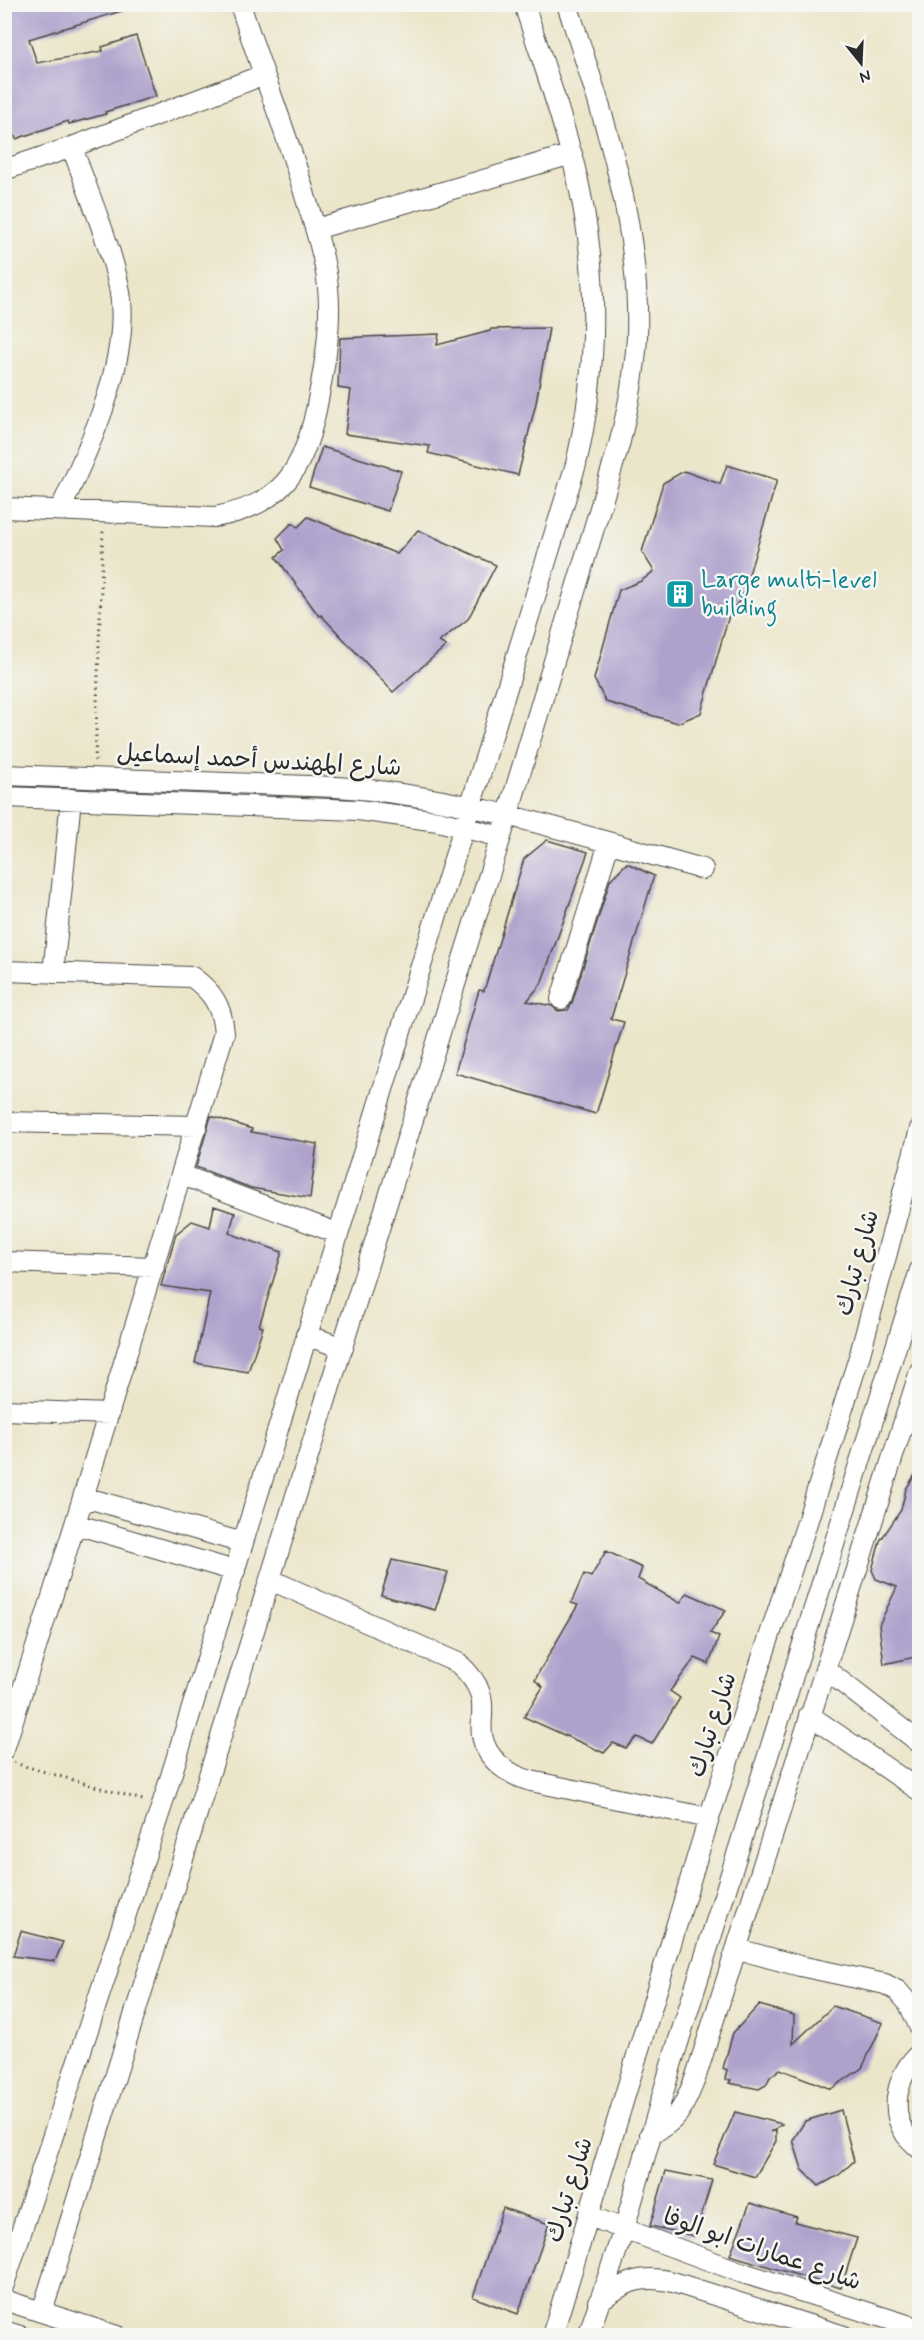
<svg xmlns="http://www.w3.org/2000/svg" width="924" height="2340" font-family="Mynerve,'Playpen Sans Arabic',sans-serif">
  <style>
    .building { fill: #aea2cc }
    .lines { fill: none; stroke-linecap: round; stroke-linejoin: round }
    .minor-casing { stroke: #484743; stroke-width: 22 }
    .path { stroke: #484743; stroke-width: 3; stroke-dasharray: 1.5 4.5; stroke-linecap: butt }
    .minor { stroke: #fff; stroke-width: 20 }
    .labels { text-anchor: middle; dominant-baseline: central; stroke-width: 5; stroke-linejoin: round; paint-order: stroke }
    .culture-label { font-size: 24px; fill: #0d838f; stroke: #f6f6f2; text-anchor: start }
    .street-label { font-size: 24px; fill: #2b2b2b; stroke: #f6f6f2 }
  </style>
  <rect width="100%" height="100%" fill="#f6f6f2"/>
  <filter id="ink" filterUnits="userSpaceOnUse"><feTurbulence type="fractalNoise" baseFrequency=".0167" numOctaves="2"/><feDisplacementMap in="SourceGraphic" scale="12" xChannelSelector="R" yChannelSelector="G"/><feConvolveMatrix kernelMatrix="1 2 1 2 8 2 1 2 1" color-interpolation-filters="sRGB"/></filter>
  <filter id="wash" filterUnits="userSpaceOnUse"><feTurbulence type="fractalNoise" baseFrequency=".008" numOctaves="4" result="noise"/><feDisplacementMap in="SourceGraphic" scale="24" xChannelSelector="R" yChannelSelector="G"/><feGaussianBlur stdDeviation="1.35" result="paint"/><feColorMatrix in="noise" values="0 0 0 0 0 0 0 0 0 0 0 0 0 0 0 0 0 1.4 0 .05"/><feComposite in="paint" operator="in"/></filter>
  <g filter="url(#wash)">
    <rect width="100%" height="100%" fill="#ebe5c9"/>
    <g id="blocks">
      <path class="building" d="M4,4H128V9L29,39L37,63L103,51L102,47L136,36L156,96L105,112L106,114L69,124L68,121L16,139L4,105Z
        M549,328L536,403L518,475L428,453L430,446L345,434L351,390L338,388L340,338L439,334L437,345L490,331L491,329Z
        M322,447L401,471L388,511L309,487Z
        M727,465L777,480L742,598L730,612L701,713L678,723L606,702L594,679L619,590L641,581L654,571L642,552L663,483L684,471L720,484Z
        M308,517L397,554L418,530L496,565L468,619L439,642L446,646L393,692L321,615L319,616L276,557L284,550L277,538L292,523L298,527Z
        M547,840L588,852L541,984L527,1001L552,1006L558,1011L568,1010L572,1003L610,880L627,863L654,876L611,1019L624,1022L596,1114L455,1073L479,990L484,991L524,859Z
        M211,1116L252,1129L251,1132L317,1144L310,1198L251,1188L196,1167Z
        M214,1206L235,1213L229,1233L282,1252L259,1326L263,1327L248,1372L195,1363L210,1293L161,1286L176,1234L192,1221L210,1227Z
        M920,1467V1656L884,1664L879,1625L897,1587L876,1579L872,1570L880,1541L901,1510L906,1489Z
        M606,1551L642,1568L638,1579L680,1603L687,1593L726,1610L710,1633L719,1637L709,1664L695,1658L670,1691L680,1698L652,1744L637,1737L626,1748L613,1743L604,1753L524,1717L543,1687L535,1680L540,1670L578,1605L571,1603L584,1574L591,1577Z
        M392,1560L448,1572L435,1610L381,1595Z
        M21,1931L63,1942L55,1961L13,1956Z
        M759,2005L794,2015L793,2044L833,2006L883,2023L862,2068L831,2089L780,2069L770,2077L766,2085L759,2089L729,2083L731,2080L725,2079L727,2070L723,2068L733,2033Z
        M841,2110L854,2161L839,2175L819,2186L802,2169L793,2140L805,2121Z
        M735,2112L782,2124L771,2132L776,2130V2141L755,2177L713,2164Z
        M666,2171L712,2180L695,2236L650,2226Z
        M750,2203L797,2217L795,2222L857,2238L841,2288L730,2255Z
        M503,2208L549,2224L518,2314L473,2297Z"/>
    </g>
  </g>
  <g filter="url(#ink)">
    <use href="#blocks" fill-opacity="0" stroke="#484743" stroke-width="1.5"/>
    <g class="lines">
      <g class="minor-casing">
        <path id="minor" d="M4,170L72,147L263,75
          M316,229L572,154
          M4,508L215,517C281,505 303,472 316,410C324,370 332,328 328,287C325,258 315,227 306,199C287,133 261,70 240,4
          M60,510C89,449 133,355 119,287C110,243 87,190 72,147
          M4,775L336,787C462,795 582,836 703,869
          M4,797L358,810L438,821L501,837
          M4,971L192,977C213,992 222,1007 224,1033L75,1524L4,1749
          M53,973L71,799
          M561,999L609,843
          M4,1122L197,1126
          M182,1175L337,1233
          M4,1262L154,1267
          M306,1335L343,1348
          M4,1410L109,1414
          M84,1497L243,1543
          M75,1524L235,1571
          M271,1580L458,1663C468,1672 476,1681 480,1693C485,1706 480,1722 482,1735C486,1760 509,1775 531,1781L709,1818
          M825,1669L920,1743
          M809,1715L920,1791
          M737,1949L800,1966L885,1984L898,1991L909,2004L920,2028
          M920,2053C898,2073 888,2109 906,2135C910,2140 915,2144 920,2149
          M650,2134C679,2121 684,2106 695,2079L920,1371
          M589,2216L743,2273L920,2329
          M4,2284L162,1805L576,464C600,361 599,255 571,153C558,103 540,54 524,4
          M4,2300L117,2336
          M598,2302C625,2282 639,2274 673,2282L844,2336
          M42,2312L508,814L619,445C628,409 635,374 637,337C641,222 602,112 567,4
          M4,2331L20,2336
          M552,2336L709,1818L804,1532L860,1354L920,1129
          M588,2336L624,2229L672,2062L920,1270"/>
      </g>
      <path class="path" d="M95,761L103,531
        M14,1763L146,1801"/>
      <use href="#minor" class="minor"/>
    </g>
  </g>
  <defs>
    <g id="building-square" transform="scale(1.5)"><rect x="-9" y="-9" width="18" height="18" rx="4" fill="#0f9aa8" stroke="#f6f6f2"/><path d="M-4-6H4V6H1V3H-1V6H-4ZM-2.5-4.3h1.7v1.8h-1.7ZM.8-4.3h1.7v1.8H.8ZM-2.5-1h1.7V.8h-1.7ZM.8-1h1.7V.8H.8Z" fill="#fff"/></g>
  </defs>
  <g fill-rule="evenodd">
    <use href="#building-square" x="680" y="594"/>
  </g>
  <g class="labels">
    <g class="culture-label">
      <text x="701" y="580">Large multi-level<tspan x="701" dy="28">building</tspan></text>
    </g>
    <g class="street-label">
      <text transform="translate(259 761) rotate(3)">شارع المهندس أحمد إسماعيل</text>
      <text transform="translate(858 1263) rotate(-75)">شارع تبارك</text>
      <text transform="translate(713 1725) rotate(-72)">شارع تبارك</text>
      <text transform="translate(570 2190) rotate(-73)">شارع تبارك</text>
      <text transform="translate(762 2250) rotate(19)">شارع عمارات ابو الوفا</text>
    </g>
  </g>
  <rect width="924" height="2340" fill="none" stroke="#f6f6f2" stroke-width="24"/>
  <g transform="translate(861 63) rotate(162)" stroke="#f6f6f2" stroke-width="4.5" paint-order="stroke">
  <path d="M0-4.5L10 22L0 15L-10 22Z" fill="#2b2b2b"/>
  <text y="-9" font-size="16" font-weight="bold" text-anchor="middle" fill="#2b2b2b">N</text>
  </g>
</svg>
